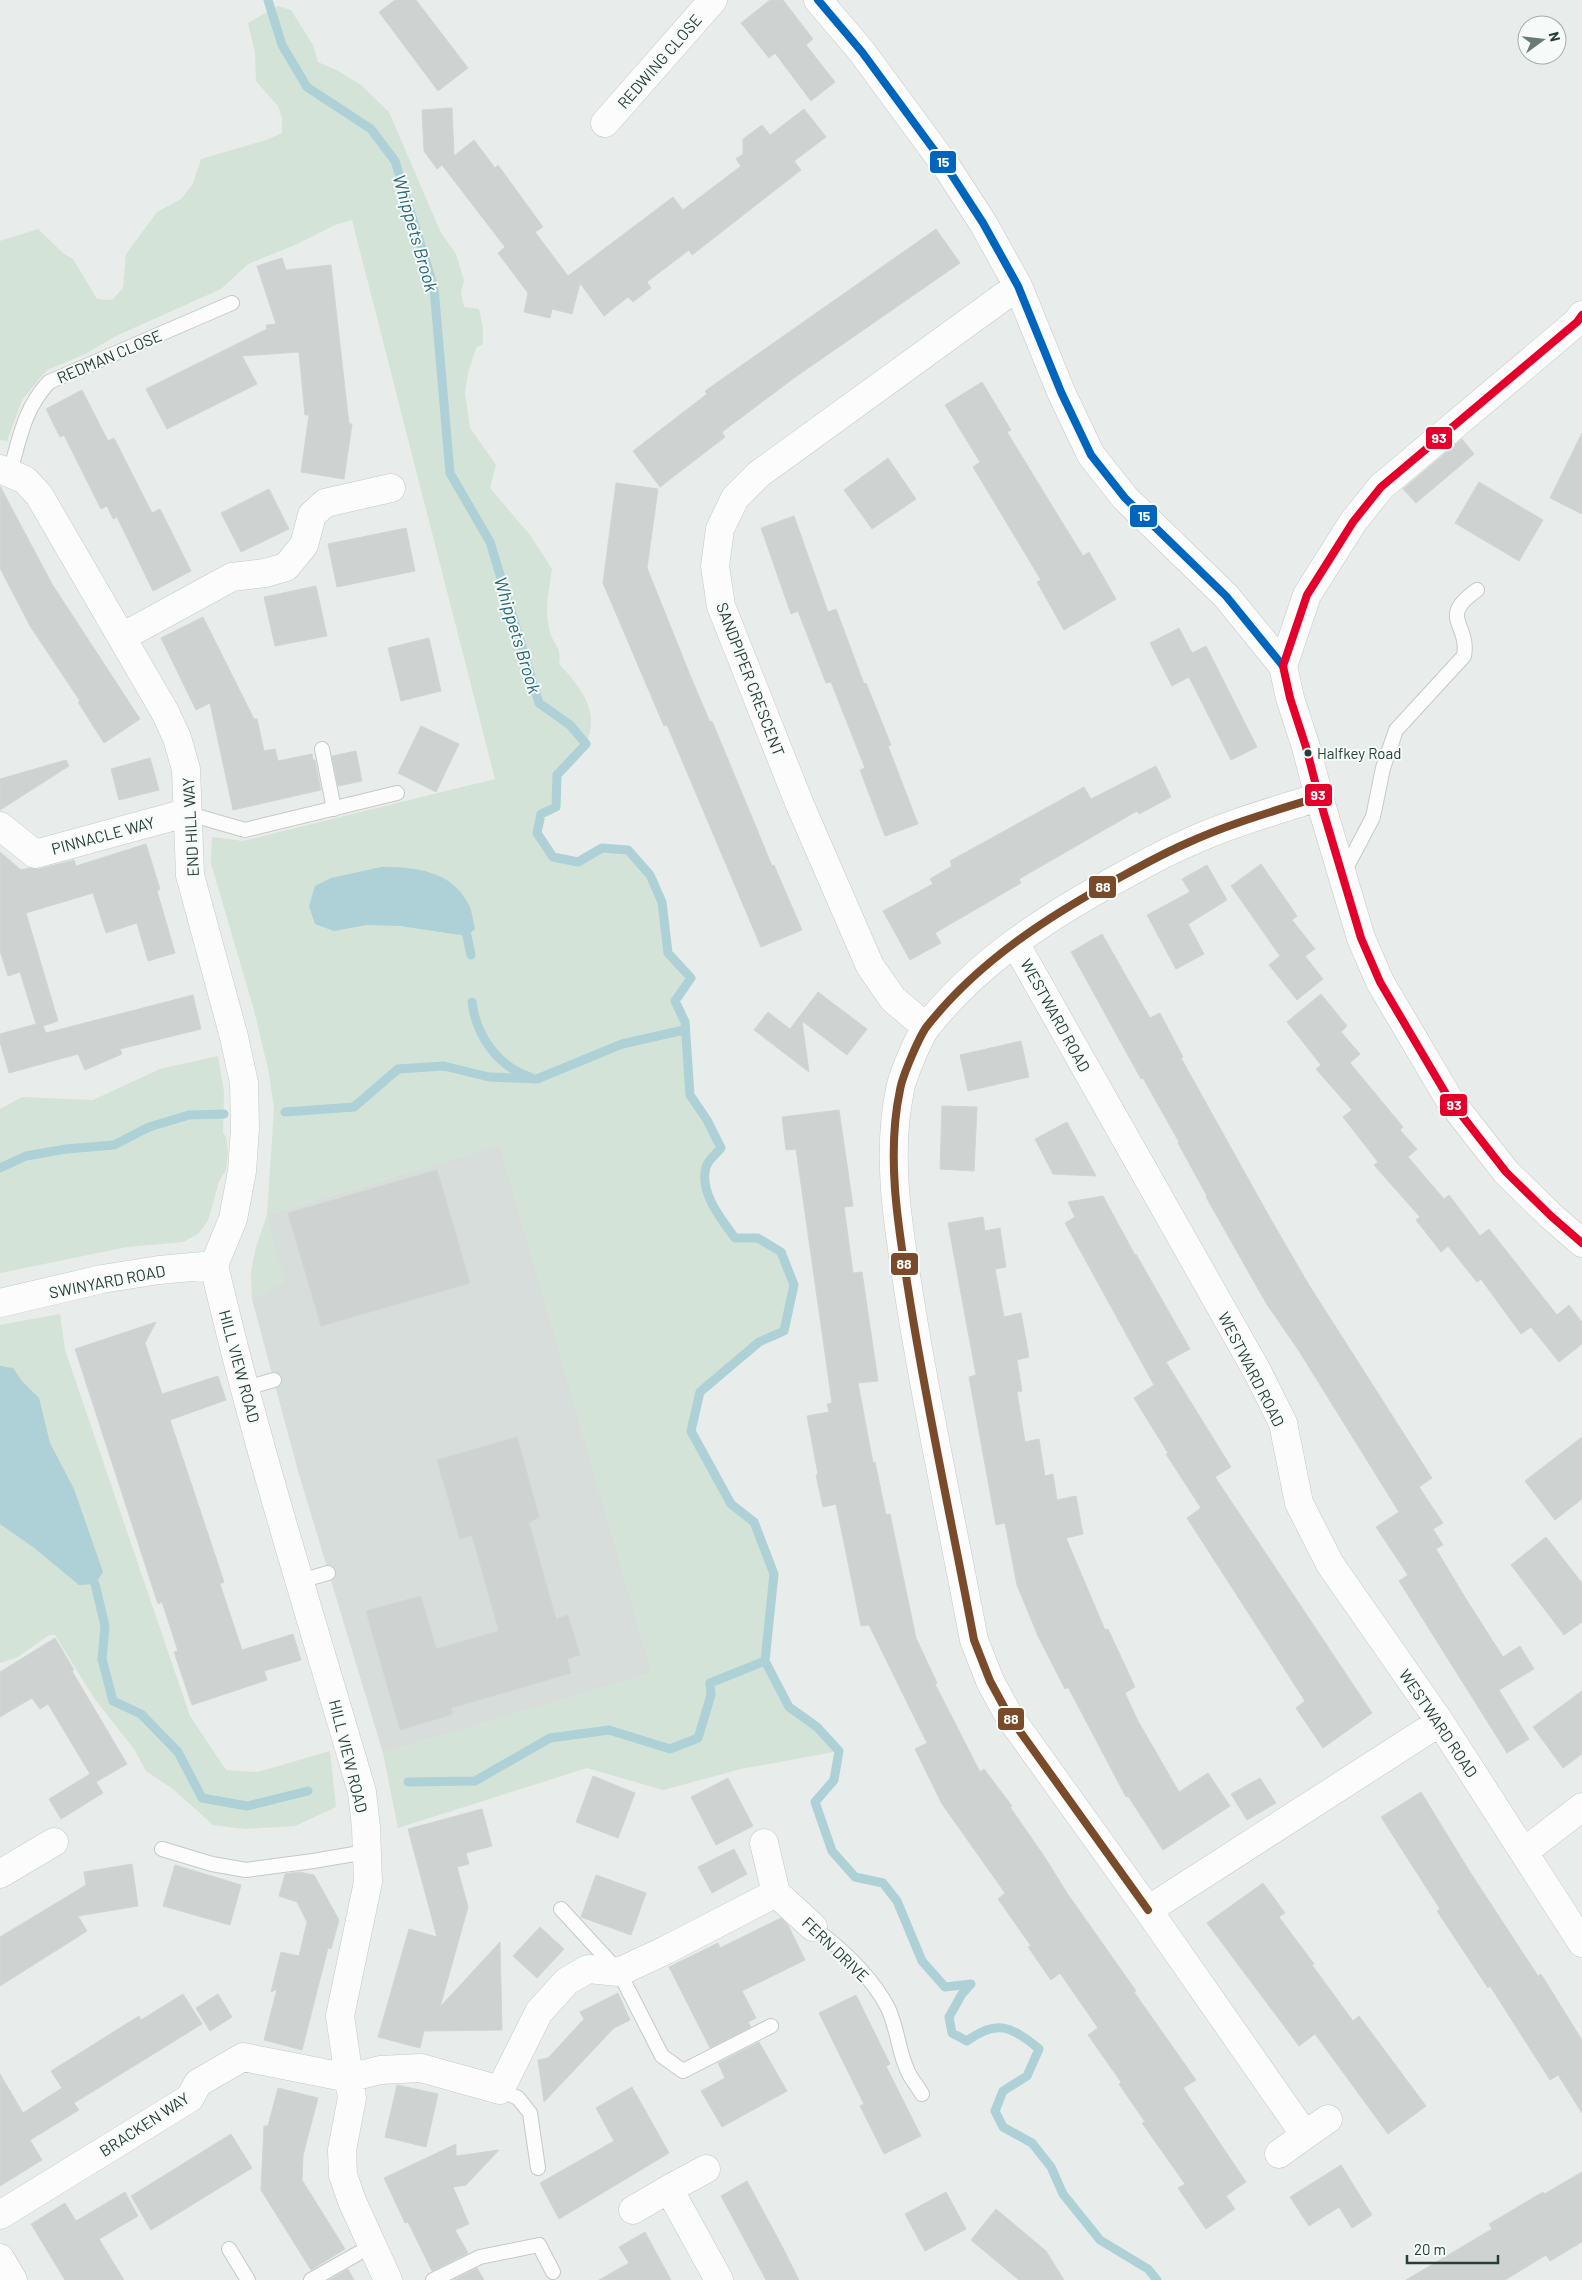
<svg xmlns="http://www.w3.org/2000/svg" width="1582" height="2280" font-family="Barlow,sans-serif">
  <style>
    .built { fill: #d6ddda }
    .green { fill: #d3e3d7 }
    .water { fill: #add1d6 }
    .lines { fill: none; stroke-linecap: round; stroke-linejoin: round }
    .stream { stroke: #add1d6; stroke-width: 9 }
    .building { fill: #ced3d1; stroke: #d1d5d3 }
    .lane-casing { stroke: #c5c9c7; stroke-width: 16 }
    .street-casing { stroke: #c5c9c7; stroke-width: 29 }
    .lane { stroke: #fcfcfc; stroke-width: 14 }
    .street { stroke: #fcfcfc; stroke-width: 28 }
    .bus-1-casing { stroke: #f6faf8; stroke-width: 11 }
    .bus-2-casing { stroke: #f6faf8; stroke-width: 11 }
    .bus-3-casing { stroke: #f6faf8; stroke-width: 11 }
    .bus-1 { stroke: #0065bd; stroke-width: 8 }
    .bus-2 { stroke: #e4002b; stroke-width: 8 }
    .bus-3 { stroke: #7a4b2a; stroke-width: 8 }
    .bus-dot { fill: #263e37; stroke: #f6faf8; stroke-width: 2 }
    .labels { text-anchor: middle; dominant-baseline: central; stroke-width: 4; stroke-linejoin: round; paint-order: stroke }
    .bus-label { font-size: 15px; fill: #263e37; stroke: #f6faf8; text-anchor: start }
    .street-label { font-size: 16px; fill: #263e37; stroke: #f6faf8 }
    .water-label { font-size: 18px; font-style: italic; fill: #256975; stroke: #f6faf8 }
    .line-badge { stroke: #f6faf8; stroke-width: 2 }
    .badge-label { font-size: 14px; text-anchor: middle; font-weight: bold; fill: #fff }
  </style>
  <rect width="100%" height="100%" fill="#e8ecea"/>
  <path class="built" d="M500,1145L652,1673L383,1753L298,1471L252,1299L284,1282L267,1215Z"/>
  <path class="green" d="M278,6L291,10L313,45L318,62L338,71L361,85L389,112L441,233L456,254L464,281L461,293L464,307L479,309L483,329V344L476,348L468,373L465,393L470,428L496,465L490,488L530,535L552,569C549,590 544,610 550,632C553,645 562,646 559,664C580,686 601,712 586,743C580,755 566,766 557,775L556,807L541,814L537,833L553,857L578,862L602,848L628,850L650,875L662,902L668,953L691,978L675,1001L683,1019L689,1092L721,1148C717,1153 708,1160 707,1167C699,1192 721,1219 735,1238H758L781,1252L794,1285L784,1331L759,1342L700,1392L691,1431L731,1503L754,1522L761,1533L774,1574L765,1661L789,1707L812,1724L839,1751L741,1769L663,1790L587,1768L398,1828L383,1753L652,1673L500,1145L267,1215L285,1282L252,1299L251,1272L256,1247L267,1215L274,1109L269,1073L254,1010L211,863L212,837L243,841L495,779L352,220L335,225L295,245L248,264L221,289L116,336L85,354L47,370L22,400L7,441L0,440V241L38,229L64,254L73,259L97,299L112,300L123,288L126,254L157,212L181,199L193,184L201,159L266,140L282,133V118L278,106L256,81L255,52L248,23Z
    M218,1056L224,1092L223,1133L226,1137L228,1152L226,1170L219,1181L208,1221L198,1234L183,1242L127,1247L0,1273V1109L22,1097L93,1100L160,1069Z
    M60,1314L65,1350L190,1716L226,1770L258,1772L330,1751L336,1807L295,1826L245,1829L213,1825L173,1789L146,1771L134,1749L94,1698L55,1635H49L18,1657L0,1663V1325Z"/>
  <path class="water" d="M381,867C415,867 450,870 468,903C472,910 473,921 475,929L467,936L400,926L367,925L334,931L315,924L309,906L315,886L331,878Z
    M0,1366L13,1368L22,1381L39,1398L50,1443L74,1489L103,1572L95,1584L79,1585L33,1547L0,1524Z"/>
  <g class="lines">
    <path class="stream" d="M268,0L282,45L307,87L371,129L395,161L434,288L450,473L490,542L539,703L570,725L586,744L557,775L556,807L541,814L537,833L553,857L578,862L602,848L628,850L650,875L662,902L668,953L691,978L675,1001L685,1022L690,1095L707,1120L721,1148C717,1153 708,1160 706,1167C699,1192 721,1219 735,1238H758L781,1252L794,1285L784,1331L759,1342L700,1392L691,1431L731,1504L754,1522L774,1574L765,1661L789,1707L817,1727L839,1751L834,1780L815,1802L832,1851L855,1877L883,1883L897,1901L922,1961L945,1987L971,1984L962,1994L949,2017L952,2033L967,2041C996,2019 1012,2026 1039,2049L1027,2076L1003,2091L995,2111L1003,2127L1032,2143L1051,2167L1063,2194L1100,2240L1148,2269L1157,2280
      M467,936L471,955
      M472,1002C476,1035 497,1066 530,1077
      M285,1112L354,1107L398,1069L444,1066L489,1077L537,1079L622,1044L684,1030
      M0,1168L26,1156L66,1149L114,1145L149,1127L189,1115L224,1114
      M95,1584L105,1626L102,1659L113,1701L141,1714L178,1752L202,1798L247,1806L308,1791
      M408,1782L475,1781L550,1738L609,1730L670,1749L698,1738L711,1695L710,1683L765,1661"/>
  </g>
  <path class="building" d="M395,0H416L468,68L438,91L379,12Z
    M770,0H783L813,39L806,45L835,82L811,101L775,53L769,58L741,23Z
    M452,108L454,156L474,140L495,168L498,165L543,227L535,232L568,276L673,197L683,210L741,166L736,159L743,154V139L762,125L770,135L804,109L826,137L794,161L801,170L692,255L689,250L647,282L651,288L633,302L628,297L604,316L580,283L572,314L552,309L550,318L524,312L528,293L498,253L505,247L442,165L437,169L424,151L422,110Z
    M936,229L960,263L794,378L722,432L725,437L660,487L633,451L707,394L705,391Z
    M282,258L286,270L331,265L349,424H352L344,479L301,472L309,415H305L299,352L242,356L257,384L167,429L146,389L267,329L266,325L276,324L257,266Z
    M982,382L1011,430L1007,432L1062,522L1083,556L1089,552L1116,599L1064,630L1037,582L1041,580L973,467L980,462L945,405Z
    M82,390L108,441L114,438L152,513L160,509L191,571L153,591L117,517L113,519L107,506L101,509L64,435L60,437L46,409Z
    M1582,433V514L1550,498Z
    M1462,439L1474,454L1416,503L1403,489Z
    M888,458L916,499L872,529L844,490Z
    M1479,482L1543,520L1519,561L1455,523Z
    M616,483L658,489L647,568L692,680L710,722L712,721L754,822L772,866L774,865L802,930L761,947L667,725L664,726L603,583Z
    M0,486L52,584L140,719L104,743L78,702L80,701L30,626L0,568Z
    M269,489L289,529L241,552L221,513Z
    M794,516L828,612L836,609L864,684L866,683L891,745L888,746L918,824L885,836L860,770L865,768L831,682L826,683L798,611L791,614L761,528Z
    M406,528L415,571L337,587L328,544Z
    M316,586L327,636L275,646L264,597Z
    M203,617L254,719H257L264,751L275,749L278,761L312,754L313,760H315L321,790L233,810L210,703L196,710L161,638Z
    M1179,628L1192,653L1206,646L1257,747L1231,760L1189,677L1172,686L1150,643Z
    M429,638L441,691L401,701L388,648Z
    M421,726L459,744L436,792L398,773Z
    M356,751L362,781L338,786L332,756Z
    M150,758L159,790L119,800L111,769Z
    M66,760L69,766L0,810V779Z
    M1156,766L1171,797L1139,814L1137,811L1019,879L1021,883L935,933L941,943L910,960L883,911L933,884L930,879L952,866L950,861L1084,787L1091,799Z
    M146,844L160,889L157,891L175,953L148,961L137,923L106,933L93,893L26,913L58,1021L43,1026L46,1033L193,995L201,1029L120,1049L122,1054L85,1070L78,1054L9,1073L0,1042V1034L36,1024L20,972L8,976L0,951V852L21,870L29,868L39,869L74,860L76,866Z
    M1261,864L1297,916L1292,920L1315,949L1305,956L1323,979L1297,1000L1269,965L1280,956L1231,886Z
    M1207,865L1227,900L1188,924L1204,954L1176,969L1147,915L1190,892L1182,879Z
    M1102,934L1150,1018L1160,1013L1183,1057L1181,1058L1270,1218L1309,1285L1432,1478L1419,1487L1443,1523L1433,1529L1443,1545L1436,1549L1466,1599L1503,1657L1520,1646L1534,1669L1499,1690L1529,1739L1507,1753L1399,1581L1408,1575L1376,1527L1399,1512L1299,1351L1266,1303L1206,1197L1207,1196L1178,1143L1179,1142L1143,1078L1141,1079L1071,952Z
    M818,992L867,1029L847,1055L802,1021L809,1072L754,1030L768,1012L790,1029Z
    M1321,994L1347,1026L1341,1032L1360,1054L1350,1063L1403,1127L1400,1130L1417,1149L1408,1157L1444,1199L1449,1195L1480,1236L1489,1229L1557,1315L1569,1305L1582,1322V1344L1559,1362L1531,1327L1521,1334L1481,1279L1477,1282L1448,1246L1441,1252L1416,1220L1420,1217L1374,1165L1378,1162L1343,1117L1352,1110L1316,1069L1321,1065L1287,1022Z
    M1021,1041L1029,1077L968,1091L960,1055Z
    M942,1106L977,1107L974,1171L940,1169Z
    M839,1110L853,1206L844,1207L853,1273L862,1272L878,1381L858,1383L873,1463L875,1462L886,1515L890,1514L916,1638L937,1683L935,1684L980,1772L984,1769L1012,1806L1010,1807L1044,1856L1067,1893L1136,1991L1134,1992L1196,2080L1183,2088L1246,2182L1226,2196L1235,2209L1206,2229L1178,2188L1185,2184L1142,2123L1145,2122L1119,2084L1121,2082L1088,2035L1098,2028L1060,1973L1051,1980L1028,1947L1031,1946L998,1899L1005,1893L942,1804L915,1749L927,1743L869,1625L861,1626L836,1504L823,1507L816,1475L818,1474L807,1416L829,1412L827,1404L832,1403L796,1149L786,1150L782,1117Z
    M1067,1122L1096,1176L1053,1174L1035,1139Z
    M437,1170L470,1283L321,1326L288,1213Z
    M1103,1196L1135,1255L1136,1254L1190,1349L1166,1362L1231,1467L1215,1477L1372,1713L1323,1748L1296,1708L1305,1701L1187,1518L1201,1508L1166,1454L1168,1453L1134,1398L1154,1385L1065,1223L1075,1217L1068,1202Z
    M983,1217L985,1231L1000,1228L1006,1267L995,1269L1004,1317L1021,1313L1029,1357L1017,1360L1022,1391L1017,1392L1025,1442L1039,1439L1045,1476L1053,1474L1057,1500L1076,1496L1083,1534L1066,1538L1105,1630L1108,1629L1135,1687L1125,1693L1138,1721L1179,1792L1208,1773L1230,1806L1163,1850L1128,1796L1126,1797L1068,1687L1065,1689L1038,1636L1017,1585L1005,1523L996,1525L969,1377L976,1375L948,1223Z
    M156,1322L145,1343L162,1394L218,1376L226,1400L170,1420L224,1582L220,1584L242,1650L293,1634L301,1660L264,1671L267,1680L192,1705L174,1652L178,1651L162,1602L158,1604L75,1349Z
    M517,1437L539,1517L529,1523L556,1619L568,1615L580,1655L567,1659L571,1673L451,1708L453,1714L400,1730L366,1611L421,1596L436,1649L499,1631L472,1535L460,1539L437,1460Z
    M1582,1437V1499L1555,1520L1525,1481Z
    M1546,1537L1582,1583V1622L1564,1635L1511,1565Z
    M55,1638L74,1670L72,1671L127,1764L96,1782L103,1793L61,1819L49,1799L90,1774L48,1704L40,1709L32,1698L0,1717V1672Z
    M1582,1691V1754L1563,1768L1533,1727Z
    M593,1776L635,1793L618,1838L576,1822Z
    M728,1778L753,1826L716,1845L691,1797Z
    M1260,1778L1276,1803L1247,1820L1231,1794Z
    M1421,1792L1470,1872L1538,1976L1541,1974L1582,2040V2113L1558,2075L1550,2080L1490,1986L1488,1988L1437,1911L1440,1909L1381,1817Z
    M482,1809L492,1846L466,1853L469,1864L457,1867L468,1907L440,2007L500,1942L502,2030L424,2031L420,2048L378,2037L409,1929L437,1937L408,1829Z
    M734,1849L747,1874L712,1893L698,1867Z
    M132,1864L138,1906L78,1916L87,1931L0,1986V1937L86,1885L84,1872Z
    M175,1865L241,1885L230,1925L163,1906Z
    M299,1872L314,1875L339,1920L331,1949L328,1948L302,2050L264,2040L277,1989L271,1992L281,1952L299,1956L307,1922L297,1902L279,1896L285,1874Z
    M596,1875L646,1893L631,1935L581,1917Z
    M1263,1883L1285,1913L1279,1917L1314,1964L1312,1965L1353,2021L1359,2016L1426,2106L1388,2134L1315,2034L1299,2046L1207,1923Z
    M781,1918L788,1925L805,1960L742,1991L756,2018L748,2022L751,2027L710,2048L669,1967L718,1943L720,1948Z
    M540,1927L564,1949L537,1978L513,1956Z
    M618,1993L630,2020L614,2028L544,2102L538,2060L548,2058L584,2019L580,2012Z
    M183,1994L202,2024L74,2103L79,2110L30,2140L42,2160L0,2186V2074L23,2113L62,2088L51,2071L139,2016L141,2020Z
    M218,1994L232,2017L210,2031L196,2008Z
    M856,1995L890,2064L886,2066L921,2136L884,2154L860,2106L864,2104L819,2013Z
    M759,2042L787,2091L722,2127L701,2091L725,2078L718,2063Z
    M397,2085L438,2094L426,2147L385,2137Z
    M632,2087L669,2153L559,2219L540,2183L614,2141L596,2108Z
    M278,2088L318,2098L303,2155L302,2180L345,2249L311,2270L261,2190L264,2126H268Z
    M231,2134L252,2168L151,2230L131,2196Z
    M456,2144V2156L499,2150L466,2185L453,2187L469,2224L455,2230L468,2253L432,2271L408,2222L405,2223L384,2178Z
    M1341,2165L1372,2215L1352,2228L1339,2207L1309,2226L1290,2197Z
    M1582,2172V2242L1550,2261L1546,2255L1505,2280H1406L1492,2229L1489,2224L1543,2192L1544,2194Z
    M747,2181L783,2248L799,2280H766L741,2233L721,2196Z
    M125,2192L138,2216L99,2239L124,2280H65L31,2224L65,2203L76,2221Z
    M946,2192L966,2229L925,2251L905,2214Z
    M996,2209L1046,2251L1064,2280H1019L971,2240Z
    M645,2232L671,2280H599L629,2263L619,2247Z
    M477,2268L484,2280H453Z
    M348,2269L354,2280H329Z"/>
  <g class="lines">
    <g class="lane-casing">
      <path id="lane" d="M10,472C20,437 24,409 49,382L232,303
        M322,749L334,809
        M186,813L245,830L397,793
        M1343,874L1373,817L1383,768L1396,730L1464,656C1470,623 1437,618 1477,590
        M246,1388L274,1380
        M300,1581L328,1573
        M162,1849L212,1864L246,1870L313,1861L366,1852
        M561,1909L619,1972L662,2056L683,2071L771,2026
        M813,1927C842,1949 871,1975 888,2008C897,2027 898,2048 906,2067C909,2077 917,2085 922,2094
        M500,2090L518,2098L530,2113L538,2168
        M229,2249L248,2280
        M311,2280L373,2245
        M433,2280L480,2257L539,2245L553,2272"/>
    </g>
    <g class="street-casing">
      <path id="street" d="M818,0L862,52L948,169L983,223L1018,286L1061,392L1091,455L1125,498L1226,596L1283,666
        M605,123L713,0
        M1582,315L1577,322L1381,487L1353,522L1307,595L1283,666L1290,698L1306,747L1319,797L1361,938L1380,982L1449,1099L1506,1172L1551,1216L1582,1243
        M0,469L25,480L39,495L165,712L177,738L186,769L190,875L234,1037L244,1083L245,1129L242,1171L233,1219L214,1265
        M122,637L232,577L265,573L286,567L304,545L312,515L325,503L391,488
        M0,826L35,854L186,813
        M1015,943L1257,1371L1283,1423L1299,1503L1330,1564L1440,1722L1582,1943
        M926,1027L893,999L870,966L800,805L721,606L715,566L720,529L735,498L759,474L1018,286
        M214,1265C255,1443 311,1617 362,1792L366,1827L368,1882L340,2016L352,2098L342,2150L343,2175L352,2201L388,2280
        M0,1303L102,1279L159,1270L214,1265
        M1524,1852L1582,1807
        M0,1874L54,1842
        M776,1893L813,1927
        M1148,1910L1009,1716L990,1681L974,1640C953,1529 929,1418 911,1307C900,1237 885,1160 900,1090C902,1077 920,1034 928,1025C978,962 1047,917 1117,879C1139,867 1162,854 1185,844C1228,824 1274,811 1319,797
        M1328,2119L1305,2135L1148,1910L1440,1722
        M1279,2154L1305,2135
        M706,2169L669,2189L719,2280
        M633,2210L669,2189
        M0,2215L190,2098L198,2083L243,2057L349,2078L380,2070L421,2068L500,2090L539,2012L567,1981L588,1969L619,1972L666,1950L776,1893L764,1843
        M0,2258L13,2280"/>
    </g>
    <use href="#lane" class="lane"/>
    <use href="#street" class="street"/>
    <g class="bus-1-casing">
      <path id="bus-1" d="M818,0L862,52L948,169L983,223L1018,286L1061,392L1091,455L1125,498L1226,596L1283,666"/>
    </g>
    <g class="bus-2-casing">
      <path id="bus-2" d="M1582,315L1577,322L1381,487L1353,522L1307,595L1283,666L1290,698L1306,747L1319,797L1361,938L1380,982L1449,1099L1506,1172L1551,1216L1582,1243"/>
    </g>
    <g class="bus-3-casing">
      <path id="bus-3" d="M1148,1910L1009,1716L990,1681L974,1640C953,1529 929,1418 911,1307C900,1237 885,1160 900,1090C902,1077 920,1034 928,1025C978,962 1047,917 1117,879C1139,867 1162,854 1185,844C1228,824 1274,811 1319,797"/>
    </g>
    <use href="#bus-1" class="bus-1"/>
    <use href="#bus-2" class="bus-2"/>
    <use href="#bus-3" class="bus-3"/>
  </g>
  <circle class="bus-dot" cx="1308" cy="753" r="4.5"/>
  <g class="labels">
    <g class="bus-label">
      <text x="1317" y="753">Halfkey Road</text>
    </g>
    <g class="street-label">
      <text transform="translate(659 61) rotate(-49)">REDWING CLOSE</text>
      <text transform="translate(109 356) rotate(-23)">REDMAN CLOSE</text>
      <text transform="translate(751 679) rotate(69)">SANDPIPER CRESCENT</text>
      <text transform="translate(190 827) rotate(-93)">END HILL WAY</text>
      <text transform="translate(103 835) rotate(-15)">PINNACLE WAY</text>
      <text transform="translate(1056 1015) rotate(61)">WESTWARD ROAD</text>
      <text transform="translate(107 1281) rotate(-11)">SWINYARD ROAD</text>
      <text transform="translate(240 1366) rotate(75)">HILL VIEW ROAD</text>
      <text transform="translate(1252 1369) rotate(63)">WESTWARD ROAD</text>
      <text transform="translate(1439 1723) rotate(56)">WESTWARD ROAD</text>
      <text transform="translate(349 1756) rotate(76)">HILL VIEW ROAD</text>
      <text transform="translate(836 1949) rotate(44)">FERN DRIVE</text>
      <text transform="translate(144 2124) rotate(-33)">BRACKEN WAY</text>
    </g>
    <g class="water-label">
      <text transform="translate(416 233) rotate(74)">Whippets Brook</text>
      <text transform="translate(518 635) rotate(73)">Whippets Brook</text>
    </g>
  </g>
  <g class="line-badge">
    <rect x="929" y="150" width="28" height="24" rx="5" fill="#0065bd"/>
    <rect x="1425" y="426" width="28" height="24" rx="5" fill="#e4002b"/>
    <rect x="1129" y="504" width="29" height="24" rx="5" fill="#0065bd"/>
    <rect x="1304" y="783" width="29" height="24" rx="5" fill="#e4002b"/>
    <rect x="1088" y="875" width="29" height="24" rx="5" fill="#7a4b2a"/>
    <rect x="1439" y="1093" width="29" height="24" rx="5" fill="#e4002b"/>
    <rect x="890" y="1252" width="29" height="24" rx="5" fill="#7a4b2a"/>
    <rect x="997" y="1707" width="28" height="24" rx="5" fill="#7a4b2a"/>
  </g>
  <g class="badge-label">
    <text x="943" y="167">15</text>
    <text x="1439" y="443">93</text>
    <text x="1144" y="521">15</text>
    <text x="1318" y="800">93</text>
    <text x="1103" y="892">88</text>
    <text x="1454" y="1110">93</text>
    <text x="904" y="1269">88</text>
    <text x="1011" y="1724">88</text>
  </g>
  <g transform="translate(1542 40) rotate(75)"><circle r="24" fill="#f6faf8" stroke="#a3afab"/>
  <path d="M0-4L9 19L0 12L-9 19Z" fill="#6a7b76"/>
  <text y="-8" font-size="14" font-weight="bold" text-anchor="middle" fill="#263e37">N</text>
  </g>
  <path d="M1407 2255v8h91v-8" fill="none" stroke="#263e37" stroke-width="2.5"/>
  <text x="1414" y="2255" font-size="15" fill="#263e37" stroke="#f6faf8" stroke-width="4" paint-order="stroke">20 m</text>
</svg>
